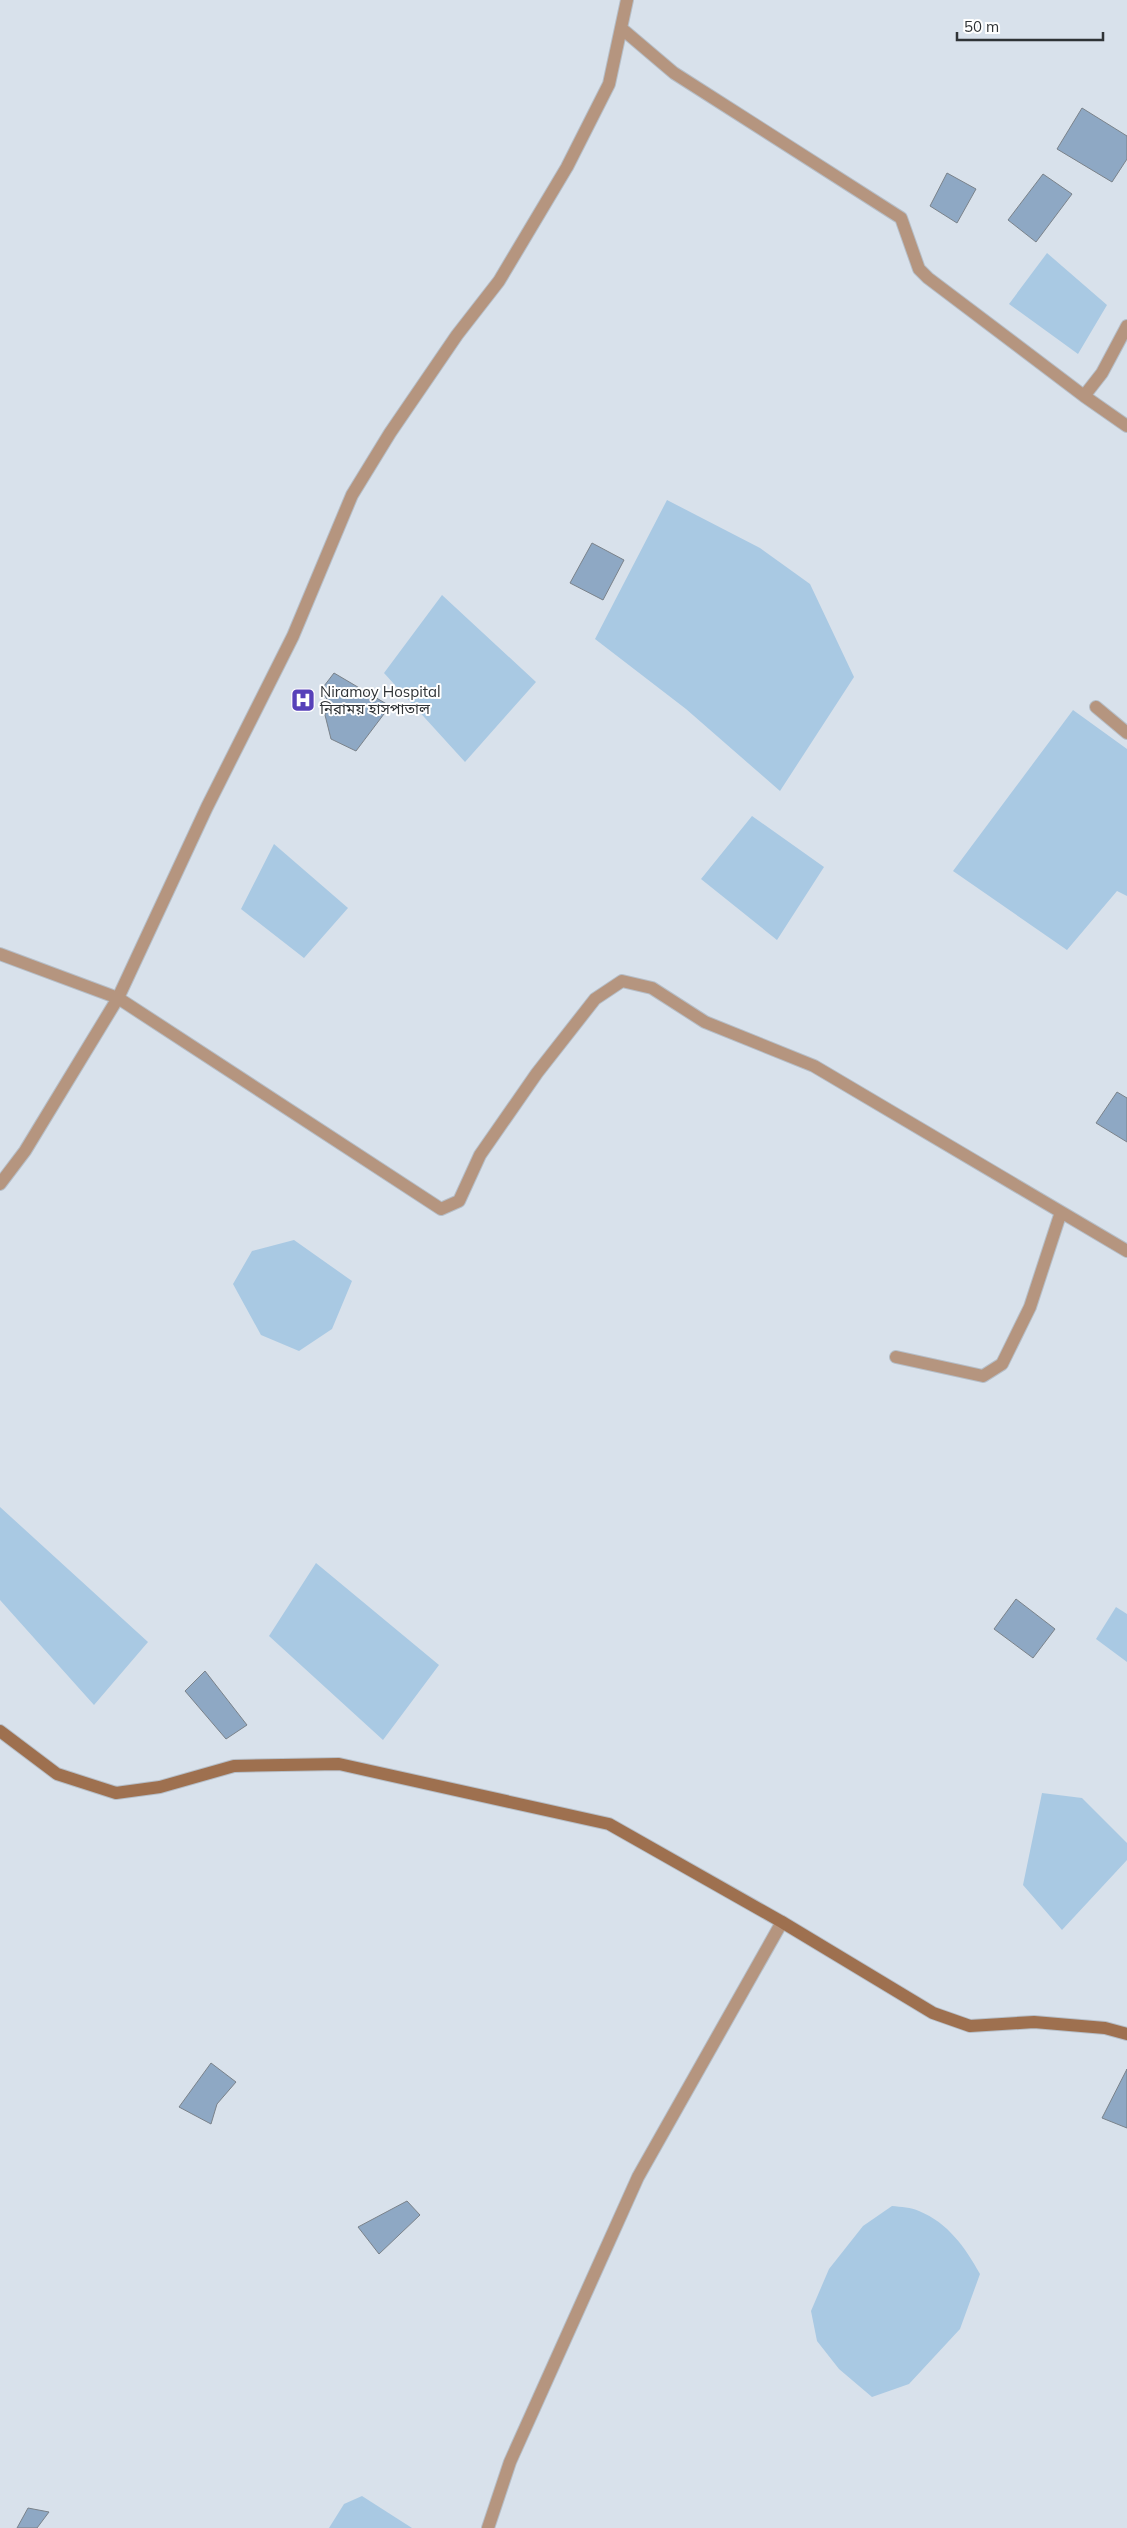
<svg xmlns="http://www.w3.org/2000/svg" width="1127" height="2528" font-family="Mulish,'Noto Sans Bengali',sans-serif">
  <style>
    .water { fill: #a9c9e3 }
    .building { fill: #8ea8c4; stroke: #7a828a }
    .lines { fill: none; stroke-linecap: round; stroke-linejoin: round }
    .street-casing { stroke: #b6bec7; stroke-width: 14 }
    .secondary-casing { stroke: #b6bec7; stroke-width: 14 }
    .street { stroke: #b5957f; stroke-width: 12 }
    .secondary { stroke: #9e704f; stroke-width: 12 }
    .labels { text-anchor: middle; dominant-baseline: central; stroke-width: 4; stroke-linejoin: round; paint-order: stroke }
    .poi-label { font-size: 15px; fill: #2f3336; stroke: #fff; text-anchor: start }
  </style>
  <rect width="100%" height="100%" fill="#d8e1eb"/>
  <path class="water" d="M1047,253L1107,305L1078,354L1009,304Z
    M667,500L760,548L810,584L854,677L780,791L686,709L595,639Z
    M442,595L536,682L465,762L384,673Z
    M1073,710L1127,749V896L1117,891L1067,950L953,871Z
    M752,816L824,867L777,940L701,879Z
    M274,844L348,908L304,958L241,909Z
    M294,1240L352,1281L332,1329L299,1351L261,1335L233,1284L252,1251Z
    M0,1507L148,1642L94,1705L0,1600Z
    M316,1563L439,1665L383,1740L269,1636Z
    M1116,1607L1127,1614V1662L1096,1639Z
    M1042,1793L1082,1798L1127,1843V1860L1062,1930L1023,1885Z
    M892,2206C901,2207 911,2207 919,2211C948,2223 965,2247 980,2274L960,2329L909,2384L872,2397L839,2369L817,2341L811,2311L829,2269L863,2226Z
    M362,2496L412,2528H329L344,2504Z"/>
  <path class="building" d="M1082,108L1127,136V159L1112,182L1057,149Z
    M947,173L976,189L957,223L930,206Z
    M1043,174L1072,194L1036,242L1008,220Z
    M592,543L624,560L603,600L570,583Z
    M334,673L390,706L356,751L331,739L325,715L330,704L321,690Z
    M1117,1092L1127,1098V1142L1096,1123Z
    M1016,1599L1055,1629L1033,1658L994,1629Z
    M205,1671L247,1725L226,1739L185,1691Z
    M211,2063L236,2082L217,2104L211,2124L179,2107Z
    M1127,2069V2128L1102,2118Z
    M407,2201L420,2215L379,2254L358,2227Z
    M28,2508L49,2512L37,2528H17Z"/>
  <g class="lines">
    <g class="street-casing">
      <path id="street" d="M621,28L674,73L901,218L919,269L928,278L1084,396L1102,373L1127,326
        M1084,396L1127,426
        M1096,707L1127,733
        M0,954L118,998L441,1209L459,1201L480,1155L537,1073L595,999L622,981L652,988L705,1022L814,1066L1127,1251
        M0,1184L25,1151L118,998L207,807L293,636L352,495L390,433L457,335L499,281L567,167L609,84L627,0
        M896,1357L983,1376L1002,1364L1030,1307L1061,1212
        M488,2528L510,2462L638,2177L782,1922"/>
    </g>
    <g class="secondary-casing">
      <path id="secondary" d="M0,1731L57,1774L116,1793L160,1787L234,1766L339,1764L609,1824L782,1922L933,2013L970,2026L1034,2022L1105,2028L1127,2034"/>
    </g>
    <use href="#street" class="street"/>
    <use href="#secondary" class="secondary"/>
  </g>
  <defs>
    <g id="hospital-square" transform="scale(1.25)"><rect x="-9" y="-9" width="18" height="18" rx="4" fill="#5741b9" stroke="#fff"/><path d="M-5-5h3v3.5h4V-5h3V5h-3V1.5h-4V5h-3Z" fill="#fff"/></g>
  </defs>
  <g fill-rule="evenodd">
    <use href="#hospital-square" x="303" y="700"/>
  </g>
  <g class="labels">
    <g class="poi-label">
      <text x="320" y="691">Niramoy Hospital<tspan x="320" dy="17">নিরাময় হাসপাতাল</tspan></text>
    </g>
  </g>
  <path d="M957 32v8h146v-8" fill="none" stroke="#2f3336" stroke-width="2.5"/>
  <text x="964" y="32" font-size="15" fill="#2f3336" stroke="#ffffff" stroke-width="4" paint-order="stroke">50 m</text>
</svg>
